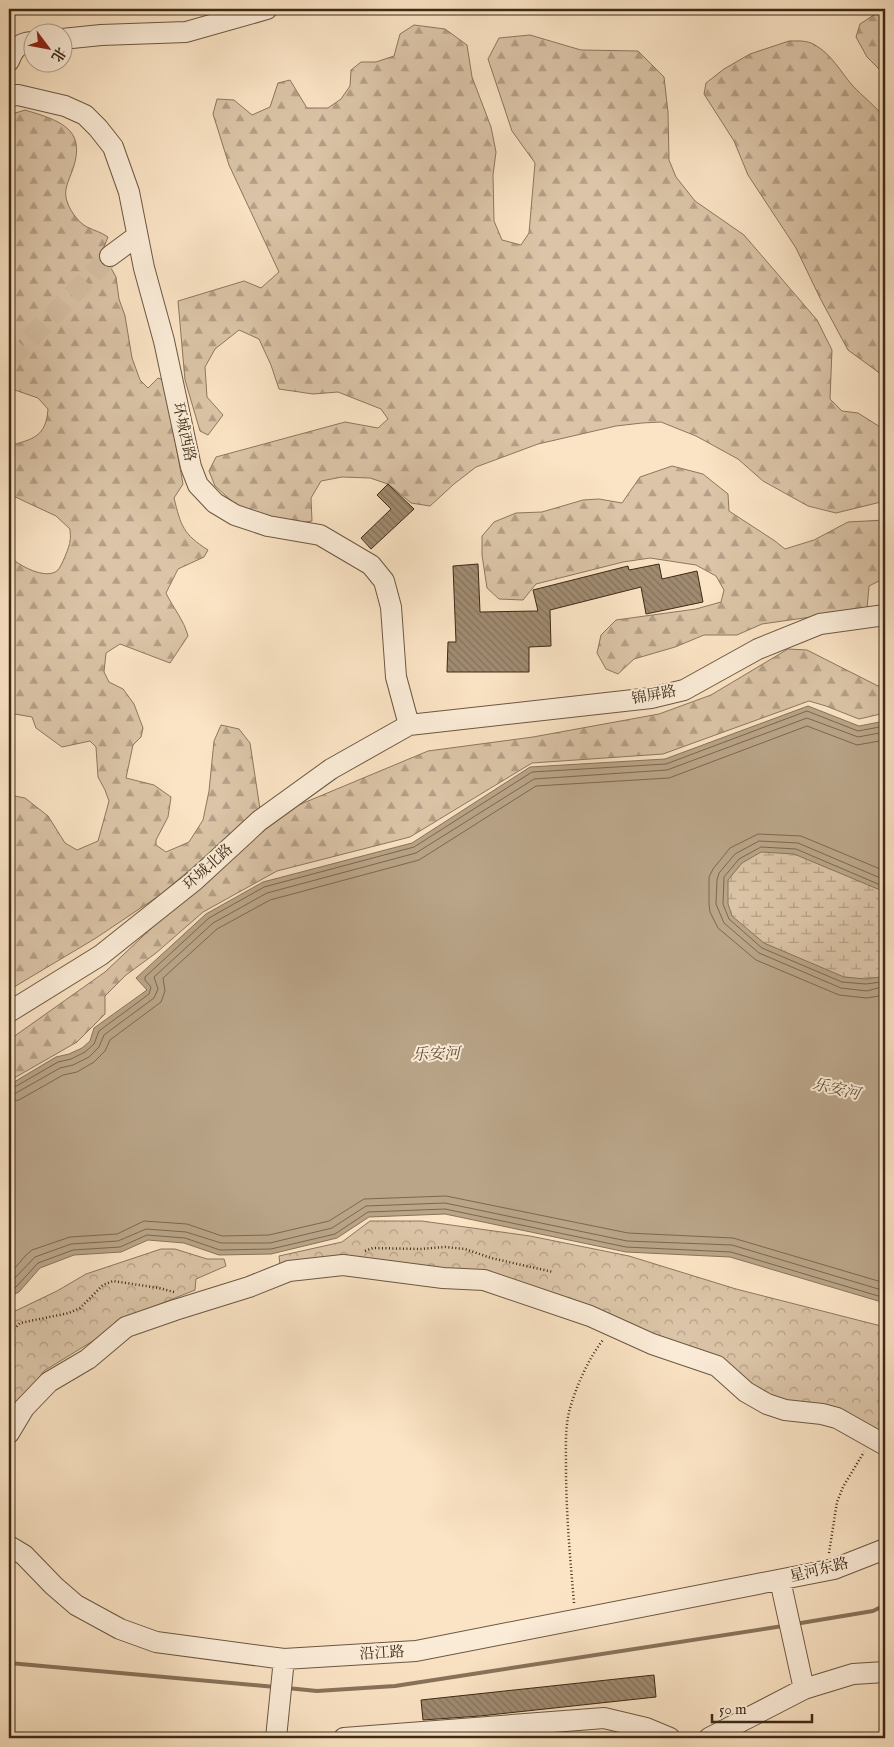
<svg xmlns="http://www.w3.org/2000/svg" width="894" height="1747" font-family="'IM FELL English','Noto Serif SC',serif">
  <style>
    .forest { fill: url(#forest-firs); stroke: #8c775e }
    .wetland { fill: url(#wetland-marsh); stroke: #8c775e }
    .park { fill: url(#park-crowns); stroke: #8c775e }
    .water { fill: #baa589; stroke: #88745b }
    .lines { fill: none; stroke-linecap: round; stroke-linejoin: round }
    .shore { stroke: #7c684f; stroke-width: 1 }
    .stream { stroke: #88745b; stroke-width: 4 }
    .building { fill: url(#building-back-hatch); stroke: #3d2a15 }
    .minor-tunnel { stroke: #d5bfa2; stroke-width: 20; stroke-dasharray: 20 10; stroke-linecap: butt }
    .minor-casing { stroke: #6c5841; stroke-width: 22 }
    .path { stroke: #3d2a15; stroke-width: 2.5; stroke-dasharray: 1 2.5; stroke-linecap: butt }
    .minor { stroke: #fcedd9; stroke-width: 20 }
    .labels { text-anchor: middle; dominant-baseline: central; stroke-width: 4; stroke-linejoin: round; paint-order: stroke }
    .street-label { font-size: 15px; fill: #3d2a15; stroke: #fcedd9 }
    .water-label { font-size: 16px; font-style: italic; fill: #624f38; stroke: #fcedd9 }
  </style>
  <defs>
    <pattern id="forest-firs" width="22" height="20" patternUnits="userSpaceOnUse" patternTransform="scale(1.25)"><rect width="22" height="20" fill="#dbc4a7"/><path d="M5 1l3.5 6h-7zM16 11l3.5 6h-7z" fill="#b39f87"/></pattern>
    <pattern id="wetland-marsh" width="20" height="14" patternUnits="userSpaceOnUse" patternTransform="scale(1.25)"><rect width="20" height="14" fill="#dbc4a7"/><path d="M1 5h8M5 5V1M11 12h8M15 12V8" fill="none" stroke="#b39f87"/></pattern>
    <pattern id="park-crowns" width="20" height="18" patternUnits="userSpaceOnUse" patternTransform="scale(1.25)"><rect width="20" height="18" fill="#dbc4a7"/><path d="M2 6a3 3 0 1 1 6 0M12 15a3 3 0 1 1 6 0" fill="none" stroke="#b39f87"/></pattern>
    <pattern id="building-back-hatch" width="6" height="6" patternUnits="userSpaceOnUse" patternTransform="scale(1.25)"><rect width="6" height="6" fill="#a08b71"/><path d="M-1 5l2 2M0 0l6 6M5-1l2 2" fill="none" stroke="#84725c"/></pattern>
  </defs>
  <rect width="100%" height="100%" fill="#fbe4c5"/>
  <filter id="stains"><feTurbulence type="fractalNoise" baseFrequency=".004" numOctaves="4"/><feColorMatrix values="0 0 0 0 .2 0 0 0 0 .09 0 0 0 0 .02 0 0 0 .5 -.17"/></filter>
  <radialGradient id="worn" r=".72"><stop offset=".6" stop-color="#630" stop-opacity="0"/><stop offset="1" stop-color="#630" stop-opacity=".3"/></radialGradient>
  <path class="forest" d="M883,9H885V75L867,57L856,37L860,24Z
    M414,25L445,29L467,45L472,77L491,127L496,152L493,175L494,221L502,240L521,245L529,233L535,163L512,131L488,59L499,38L530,35L581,50L638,51L664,77L668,112L669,160L676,177L695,201L744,235L817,320L832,350L830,399L842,411L858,413L885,430V501L836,513L808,506L763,481L738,459L696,436L661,422L642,423L616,426L538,444L476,467L454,484L430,506L411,503L388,484L370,478L342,477L321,481L311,498L312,521L293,524L252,512L235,504L215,486L209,471L216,457L345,422L378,428L388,419L381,409L338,392L313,394L279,389L271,365L259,339L239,330L215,349L205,367L207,397L223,415L208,435L200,431L185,380L178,301L244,281L261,288L279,272L229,165L213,114L217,99L234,100L252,115L270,107L278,83L290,80L307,108H328L341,99L350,86L351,70L361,62H376L394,56L400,34Z
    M789,41C798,41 807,40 815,45C831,54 841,72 852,85C863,97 876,106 885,119V377L848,350L820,298L796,248L748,175L734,141L704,94L706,83L724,69L750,54Z
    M25,110C61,121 89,129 71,174C67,185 63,192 68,204C71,212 79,223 87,227C95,231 101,232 108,237L102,252L116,277L119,299L125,316L132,358L140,380L148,388L158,378L164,380L183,484L174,498C181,526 183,534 208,550L204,557L178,569L166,593C173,608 184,620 188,636L170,663L120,644L106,653L104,672L109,682L123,689L134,704L143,728L141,737L133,745L126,778L154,785L171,797L168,817L156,840V845L166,852L189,842L203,820L209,791L214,741L221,725L239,729L250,743L260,809L250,819L160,895L96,938L9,990V795L25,798L48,816L65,843L77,850L98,841L109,801L105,790L98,777L96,747L90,741L62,747L36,728L32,717L9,713V556C18,565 46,581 58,570C61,567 70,546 70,541C71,538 70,533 70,529L56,516L9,494V446C33,439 46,437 48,409L38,398L9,388V115Z
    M672,466L703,474L728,494L729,511L775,541L785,549L814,540L848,522L885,520V578L869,586L867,609L762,624L737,635H704L675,647L634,659L618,674L606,669L597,653L601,635L616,620L696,609L721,602L724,590L716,576L696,565L650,558L623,562L536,584L523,600L499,599L487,588L482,555V536L494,522L516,513L542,512L583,500L599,499L622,503L640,477Z
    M788,649L807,650L878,686L885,682V713L859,719L826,706L809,701L663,754L532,763L410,837L277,871L203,912L156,953L126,975L105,996V1014L77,1042L9,1081V1040L105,972L159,921L289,809L428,751L533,737L659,714L711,695Z"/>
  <path class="wetland" d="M885,732V1000L733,935L667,779Z"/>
  <path class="park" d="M370,1221H422L530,1236L629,1256L736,1289L885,1327V1436L775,1400L525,1285L280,1265L279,1256L342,1242Z
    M161,1249H175L207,1259H224L226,1266L196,1279L195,1290L140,1312L44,1371L14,1410L9,1419V1314L57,1291L86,1274Z"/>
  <path class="water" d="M808,706L859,726L885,721V892L794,854L761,852L742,863L728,880V904L732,916L764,943L844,977L866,979L880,977L885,971V1303L730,1257L626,1252L445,1214L369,1217L337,1238L271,1254L219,1255L184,1243L148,1240L121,1252L74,1255L40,1268L19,1292L9,1297V1085L56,1057L69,1054L82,1048L90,1041L94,1028L147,990L136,978L206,914L263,882L412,843L530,767L665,759Z"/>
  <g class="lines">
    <path class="shore" d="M885,871L801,836L758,834L730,848L713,869L709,877V904L710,912L718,928L756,960L839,995L867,998L885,995
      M885,880L798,843L759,841L735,854L719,873L717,880L716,904L724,923L759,953L841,988L867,991L885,986
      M885,887L796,849L761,847L739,859L724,877L723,904L729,919L762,948L842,982L866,984L881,982L885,978
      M9,1088H13L58,1062L71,1059L85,1052L94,1044L99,1031L149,994L151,987L145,980V977L209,918L264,887L414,847L532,772L666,764L807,711L858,731L885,726
      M9,1095L16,1093L60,1068L73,1065L89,1057L99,1047L104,1035L154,998L158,989L154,977L213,923L267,893L416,853L534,779L667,770L807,718L858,737L885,732
      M9,1102L19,1100L63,1075L77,1072L94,1062L105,1051L110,1040L161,1002L165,991L163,978L217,929L270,900L419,860L536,786L669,778L807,726L857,745L885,740
      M9,1275L26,1255L32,1250L70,1237L117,1234L144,1221L187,1224L222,1236L269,1235L329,1221L364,1199L446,1196L628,1233L733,1238L885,1283
      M9,1284L35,1257L71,1244L118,1241L146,1229L186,1232L221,1243H270L332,1228L366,1206L445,1203L627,1241L732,1245L885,1291
      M9,1292L16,1287L38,1263L73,1250L120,1247L147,1235L185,1238L220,1250L271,1249L335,1234L368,1212L445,1209L626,1247L731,1252L885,1298"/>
    <path class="stream" d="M795,1624L873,1611L885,1605
      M9,1663L275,1687
      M287,1688L317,1691L395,1686L783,1626"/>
  </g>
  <path class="building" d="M388,484L414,509L371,549L361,538L391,509L377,495Z
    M478,564L480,612L538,611L533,590L628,566L629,570L659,564L662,579L697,571L703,602L646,614L641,587L550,610L551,646L529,647V672H447L448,642H456L453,566Z
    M654,1675L656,1697L480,1716L423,1720L421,1700Z"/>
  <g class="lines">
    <path class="minor-tunnel" d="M9,360L110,256"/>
    <g class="minor-casing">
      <path id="minor" d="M62,39L101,35L186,32L267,9
        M9,61C14,48 19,43 32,42
        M9,96L18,95L65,106L85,115L98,128L113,147L129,192L144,268L164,341L191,467L198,485L215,503L235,515L268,526L320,535L371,565L384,581L391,607L396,677L409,725
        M110,256L137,236
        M9,1012L101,955L194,881L259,821L331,769L409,725L651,698L684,690L758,649L820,624L885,615
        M9,1433L24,1408L49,1382L88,1359L126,1327L175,1310L249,1287L289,1271L343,1265L443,1278L484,1280L590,1316L652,1344L717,1366L746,1392L767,1404L785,1410L822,1414L837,1418L885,1445
        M9,1546L24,1555L54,1586L76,1605L120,1629L156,1642L284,1659L416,1651L834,1569L885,1549
        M780,1580L804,1689
        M276,1738L284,1659
        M344,1738L604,1718L646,1728L670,1738
        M709,1738L804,1689L853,1674L885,1672"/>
    </g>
    <path class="path" d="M365,1251L373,1248L420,1249L445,1247L465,1249L491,1258L553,1272
      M9,1334L20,1323L69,1313L80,1308L103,1285L113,1281L159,1288L174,1292
      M829,1553L837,1502L843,1487L864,1452
      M574,1603C570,1557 566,1512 566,1466C566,1448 565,1430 569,1412C575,1389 588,1359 603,1340"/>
    <use href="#minor" class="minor"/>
  </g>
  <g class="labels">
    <g class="street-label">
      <text transform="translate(184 432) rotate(78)">环城西路</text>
      <text transform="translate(654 695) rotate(-11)">锦屏路</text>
      <text transform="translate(208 867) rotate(-42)">环城北路</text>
      <text transform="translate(819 1570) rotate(-14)">星河东路</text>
      <text transform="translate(382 1653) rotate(-3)">沿江路</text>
    </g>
    <g class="water-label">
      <text transform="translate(436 1055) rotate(-2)">乐安河</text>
      <text transform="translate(836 1090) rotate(13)">乐安河</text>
    </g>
  </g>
  <rect width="894" height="1747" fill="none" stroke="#fbe4c5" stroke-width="30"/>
  <rect x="10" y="10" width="874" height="1727" fill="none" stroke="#3d2a15" stroke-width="2.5"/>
  <rect x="15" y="15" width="864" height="1717" fill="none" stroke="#3d2a15"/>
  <g transform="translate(48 48) rotate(122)"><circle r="24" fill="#fcedd9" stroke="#b09f8b"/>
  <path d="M0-4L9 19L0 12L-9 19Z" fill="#8f2418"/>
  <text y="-8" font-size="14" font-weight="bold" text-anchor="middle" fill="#3d2a15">北</text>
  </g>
  <path d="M712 1714v8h100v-8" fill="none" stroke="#3d2a15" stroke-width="2.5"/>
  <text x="719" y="1714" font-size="15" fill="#3d2a15" stroke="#fcedd9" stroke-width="4" paint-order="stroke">50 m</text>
  <rect width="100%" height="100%" filter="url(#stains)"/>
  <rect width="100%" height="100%" fill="url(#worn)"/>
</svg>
